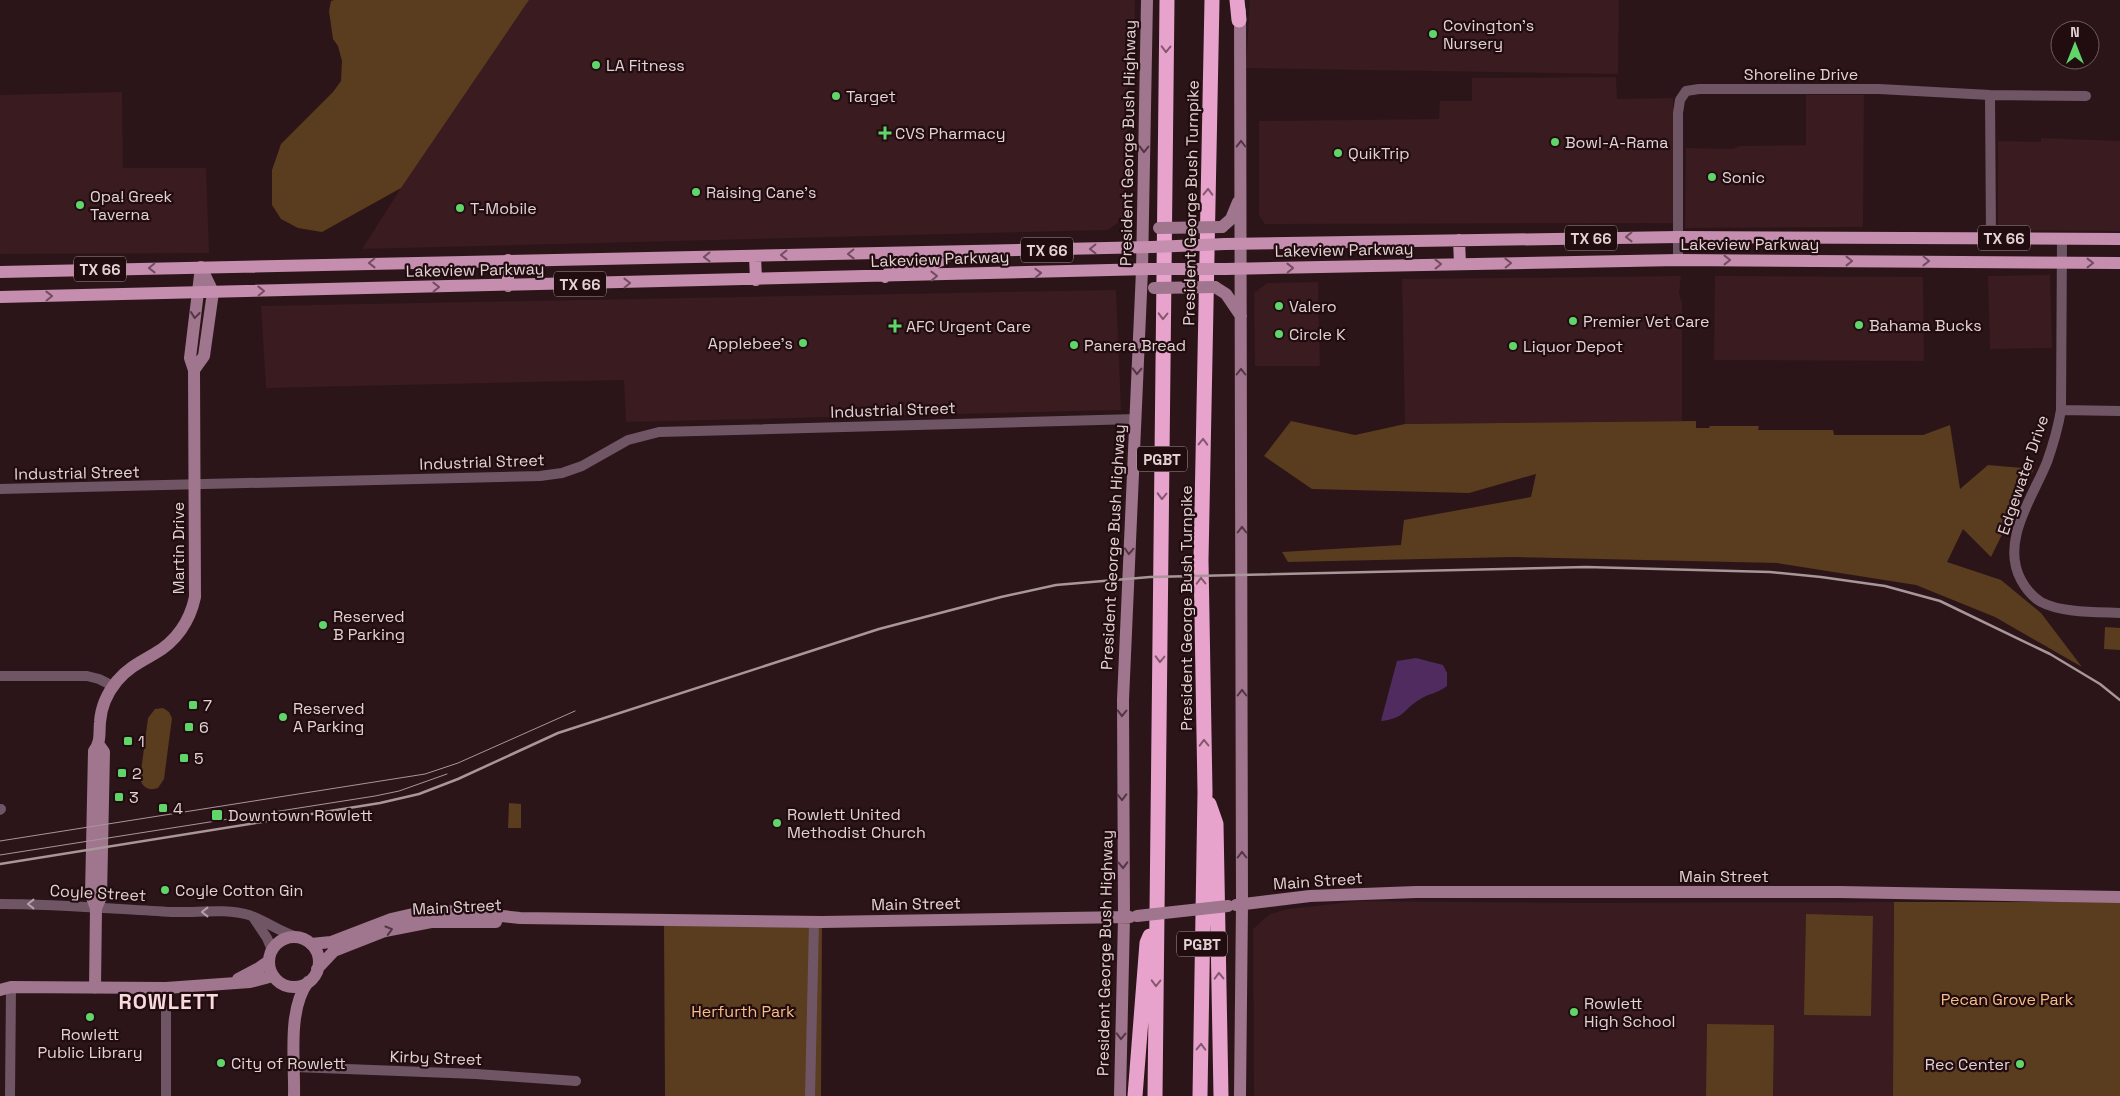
<svg xmlns="http://www.w3.org/2000/svg" width="2120" height="1096" font-family="'Space Grotesk',sans-serif">
  <style>
    .built { fill: #391b20 }
    .green { fill: #5a3c1e }
    .water { fill: #502b5f }
    .lines { fill: none; stroke-linecap: round; stroke-linejoin: round }
    .street { stroke: #705565; stroke-width: 10 }
    .secondary { stroke: #a0758e; stroke-width: 12 }
    .primary { stroke: #c58dae; stroke-width: 12 }
    .highway { stroke: #e7a3cc; stroke-width: 15 }
    .tram { stroke: #a99699; stroke-width: 1 }
    .rail { stroke: #a99699; stroke-width: 2.5 }
    .secondary-bridge { stroke: #a0758e; stroke-width: 12 }
    .primary-bridge { stroke: #c58dae; stroke-width: 12 }
    .oneway { stroke: #84586e }
    .oneway2 { stroke: #543642 }
    .oneway3 { stroke: #734c5f }
    .oneway4 { stroke: #b5a0a8 }
    .poi-dot { fill: #60d56a; stroke: #210c10; stroke-width: 2 }
    .labels { text-anchor: middle; dominant-baseline: central; stroke-width: 4.5; stroke-linejoin: round; paint-order: stroke }
    .shield { fill: #210c10; stroke: #a99799; stroke-width: 1 }
    .shield-label { font-size: 15px; font-weight: bold; fill: #e3d2d4 }
    .poi-label { font-size: 16px; fill: #e3d2d4; stroke: #210c10; text-anchor: start }
    .street-label { font-size: 16px; fill: #e3d2d4; stroke: #210c10 }
    .park-label { font-size: 16px; fill: #f9bd85; stroke: #210c10 }
    .district-label { font-size: 21px; font-weight: bold; letter-spacing: 1px; fill: #f9d9dc; stroke: #210c10 }
  </style>
  <rect width="100%" height="100%" fill="#2b1519"/>
  <path class="built" d="M529,0H1135L1134,53L1128,85L1126,217L1108,230L362,249L401,188Z
    M1250,0H1619L1618,74L1246,68Z
    M1616,77L1617,99L1673,98V223L1265,224L1259,216V121L1439,119L1440,101H1472V78Z
    M122,92L123,168H206L209,253L0,254V95Z
    M1806,95H1864L1863,227L1685,228L1686,148L1732,149L1740,146L1806,145Z
    M2041,138L2120,141V231L1998,230V141L2041,142Z
    M2050,275L2052,348L1990,349L1988,276Z
    M1681,276L1679,293L1682,303V421L1405,424L1402,279Z
    M1715,276L1923,277L1924,361L1714,360Z
    M1318,282L1320,366H1255L1254,293L1267,283Z
    M1116,290L1121,410L626,422L624,380L266,388L261,306Z
    M1359,901L1587,903L1894,902L1893,1096H1254L1253,929L1270,914L1288,909Z"/>
  <path class="green" d="M334,0H529L401,188L322,232L298,228L281,219L272,205V170L281,144L333,92L341,81L342,61L338,46L333,39L329,11L331,1Z
    M1291,421L1355,435L1405,424L1696,421V428H1709L1710,426H1759L1758,430H1833L1834,435H1923L1950,425L1960,489L1988,465L2034,469L1991,557L1963,529L1947,562L2001,580L2041,613L2082,667L1995,617L1916,585L1777,563L1513,557L1288,562L1282,552L1401,545L1404,520L1531,497L1536,474L1469,493L1312,489L1264,456Z
    M2105,627L2120,628V650L2104,649Z
    M163,708L169,712L172,718L164,779L158,788C149,791 143,788 140,779L148,718L155,709Z
    M509,803L521,804V828H508Z
    M1894,902H2120V1096H1893Z
    M1806,914L1873,916L1871,1016L1804,1015Z
    M822,922L821,1096H665L664,925Z
    M1707,1024L1774,1025L1773,1096H1706Z"/>
  <path class="water" d="M1416,658L1443,665L1447,673V686C1437,694 1429,693 1419,700C1402,710 1406,718 1381,721L1397,661Z"/>
  <g class="lines">
    <path class="street" d="M1990,95L1991,238
      M2062,239L2061,410C2058,428 2053,445 2047,462C2033,497 2000,541 2021,580C2026,589 2032,597 2041,602C2061,613 2098,612 2120,613
      M1678,260V113L1680,100L1686,91L1699,89H1879L1990,95L2086,96
      M2061,410L2120,411
      M0,489L540,476L562,473L582,466L628,440L659,432L1136,419
      M0,676H87L99,679L113,686
      M0,810L1,809
      M0,904C58,904 115,909 172,912C197,913 225,908 249,915C266,921 280,932 297,937
      M253,917L267,938L272,950
      M295,1067L476,1074L576,1081
      M10,1096L11,987
      M166,1096V988
      M810,1096L814,922"/>
    <path class="secondary" d="M1240,11L1242,904L1240,1096
      M1222,227L1231,219L1238,202
      M1215,287L1226,294L1241,316
      M194,370L204,356L213,292L201,267
      M1236,905L1310,896L1416,892H1840L2120,897
      M96,908L101,897L104,752L99,745
      M269 962a25 25 0 1 1 50 0a25 25 0 1 1-50 0Z
      M311,944L331,942L391,919L413,914L457,911L520,918L822,922L1130,917
      M317,969L334,951L385,931L431,922H496
      M238,979L259,968L269,961
      M95,988L96,908L91,895L94,751C101,742 99,733 100,722C101,707 108,692 117,681C128,668 140,662 154,654C176,642 190,621 195,597L194,370L190,358L201,267
      M0,990L11,987L166,988L250,982L273,976
      M294,1096C295,1062 287,1010 308,982
      M1120,1096L1124,918L1123,700L1142,270L1147,0"/>
    <path class="primary" d="M1459,240L1460,264
      M1225,244L1678,237L2120,239
      M755,256L756,280
      M508,260V286
      M1225,269L1678,260L2120,263
      M0,272L1152,247
      M885,277L895,265C918,265 935,269 953,252
      M0,297L1151,269"/>
    <path class="highway" d="M1237,0L1239,20
      M1209,804L1216,824L1221,1096
      M1135,1096L1147,943L1150,936
      M1155,1096L1167,0
      M1200,1096L1205,792L1201,560L1212,0"/>
    <path class="tram" d="M0,841L425,774L458,763L575,711
      M0,855L375,796L399,791L447,774"/>
    <path class="rail" d="M0,864L380,803L419,794L458,779L558,733L879,629L1001,597L1056,585L1150,577L1586,567L1770,572L1821,577L1885,586L1940,601L2050,654L2100,684L2120,700"/>
    <path class="secondary-bridge" d="M1159,228L1222,227
      M1154,288L1215,287
      M1137,916L1228,906"/>
    <path class="primary-bridge" d="M1152,247L1225,244
      M1151,269H1225"/>
  </g>
  <defs><path id="oneway-chevron" d="M-2-3.5L2.5 0L-2 3.5" fill="none" stroke-width="1.6" stroke-linecap="round" stroke-linejoin="round" transform="scale(1.25)"/></defs>
  <g class="oneway">
    <use href="#oneway-chevron" transform="translate(1166 49) rotate(91)"/>
    <use href="#oneway-chevron" transform="translate(1208 192) rotate(-89)"/>
    <use href="#oneway-chevron" transform="translate(1163 316) rotate(91)"/>
    <use href="#oneway-chevron" transform="translate(1203 442) rotate(-89)"/>
    <use href="#oneway-chevron" transform="translate(1162 496) rotate(91)"/>
    <use href="#oneway-chevron" transform="translate(1201 581) rotate(-91)"/>
    <use href="#oneway-chevron" transform="translate(1160 659) rotate(91)"/>
    <use href="#oneway-chevron" transform="translate(1204 743) rotate(-91)"/>
    <use href="#oneway-chevron" transform="translate(1219 976) rotate(-91)"/>
    <use href="#oneway-chevron" transform="translate(1156 983) rotate(91)"/>
    <use href="#oneway-chevron" transform="translate(1201 1047) rotate(-89)"/>
  </g>
  <g class="oneway2">
    <use href="#oneway-chevron" transform="translate(1241 144) rotate(-90)"/>
    <use href="#oneway-chevron" transform="translate(1144 149) rotate(91)"/>
    <use href="#oneway-chevron" transform="translate(195 315) rotate(97)"/>
    <use href="#oneway-chevron" transform="translate(1137 371) rotate(92)"/>
    <use href="#oneway-chevron" transform="translate(1241 372) rotate(-90)"/>
    <use href="#oneway-chevron" transform="translate(1242 530) rotate(-90)"/>
    <use href="#oneway-chevron" transform="translate(1129 551) rotate(93)"/>
    <use href="#oneway-chevron" transform="translate(1242 693) rotate(-90)"/>
    <use href="#oneway-chevron" transform="translate(1122 713) rotate(91)"/>
    <use href="#oneway-chevron" transform="translate(1122 797) rotate(89)"/>
    <use href="#oneway-chevron" transform="translate(1242 855) rotate(-90)"/>
    <use href="#oneway-chevron" transform="translate(1123 865) rotate(89)"/>
    <use href="#oneway-chevron" transform="translate(389 930) rotate(-16)"/>
    <use href="#oneway-chevron" transform="translate(1121 1036) rotate(91)"/>
  </g>
  <g class="oneway3">
    <use href="#oneway-chevron" transform="translate(1629 237) rotate(179)"/>
    <use href="#oneway-chevron" transform="translate(1093 249) rotate(179)"/>
    <use href="#oneway-chevron" transform="translate(851 254) rotate(179)"/>
    <use href="#oneway-chevron" transform="translate(784 255) rotate(179)"/>
    <use href="#oneway-chevron" transform="translate(707 257) rotate(179)"/>
    <use href="#oneway-chevron" transform="translate(1727 260)"/>
    <use href="#oneway-chevron" transform="translate(1849 261)"/>
    <use href="#oneway-chevron" transform="translate(1926 261) rotate(1)"/>
    <use href="#oneway-chevron" transform="translate(372 263) rotate(179)"/>
    <use href="#oneway-chevron" transform="translate(1508 263) rotate(-1)"/>
    <use href="#oneway-chevron" transform="translate(2090 263)"/>
    <use href="#oneway-chevron" transform="translate(1438 264) rotate(-1)"/>
    <use href="#oneway-chevron" transform="translate(152 268) rotate(179)"/>
    <use href="#oneway-chevron" transform="translate(1290 268) rotate(-1)"/>
    <use href="#oneway-chevron" transform="translate(1038 273) rotate(-2)"/>
    <use href="#oneway-chevron" transform="translate(934 276) rotate(-1)"/>
    <use href="#oneway-chevron" transform="translate(627 283) rotate(-1)"/>
    <use href="#oneway-chevron" transform="translate(436 287) rotate(-1)"/>
    <use href="#oneway-chevron" transform="translate(261 291) rotate(-1)"/>
    <use href="#oneway-chevron" transform="translate(49 296) rotate(-1)"/>
  </g>
  <g class="oneway4">
    <use href="#oneway-chevron" transform="translate(31 904) rotate(-180)"/>
    <use href="#oneway-chevron" transform="translate(205 912) rotate(180)"/>
  </g>
  <g class="poi-dot">
    <circle cx="1433" cy="34" r="5"/>
    <circle cx="596" cy="65" r="5"/>
    <circle cx="836" cy="96" r="5"/>
    <path d="M882.5 125.5h5v5h5v5h-5v5h-5v-5h-5v-5h5z"/>
    <circle cx="1555" cy="142" r="5"/>
    <circle cx="1338" cy="153" r="5"/>
    <circle cx="1712" cy="177" r="5"/>
    <circle cx="696" cy="192" r="5"/>
    <circle cx="80" cy="205" r="5"/>
    <circle cx="460" cy="208" r="5"/>
    <circle cx="1279" cy="306" r="5"/>
    <circle cx="1573" cy="321" r="5"/>
    <circle cx="1859" cy="325" r="5"/>
    <path d="M892.5 318.5h5v5h5v5h-5v5h-5v-5h-5v-5h5z"/>
    <circle cx="1279" cy="334" r="5"/>
    <circle cx="803" cy="343" r="5"/>
    <circle cx="1074" cy="345" r="5"/>
    <circle cx="1513" cy="346" r="5"/>
    <circle cx="323" cy="625" r="5"/>
    <rect x="188" y="700" width="10" height="10" rx="2.5"/>
    <circle cx="283" cy="717" r="5"/>
    <rect x="184" y="722" width="10" height="10" rx="2.5"/>
    <rect x="123" y="736" width="10" height="10" rx="2.5"/>
    <rect x="179" y="753" width="10" height="10" rx="2.5"/>
    <rect x="117" y="768" width="10" height="10" rx="2.5"/>
    <rect x="114" y="792" width="10" height="10" rx="2.5"/>
    <rect x="158" y="803" width="10" height="10" rx="2.5"/>
    <rect x="211" y="809" width="12" height="12" rx="2.5"/>
    <circle cx="777" cy="823" r="5"/>
    <circle cx="165" cy="890" r="5"/>
    <circle cx="1574" cy="1012" r="5"/>
    <circle cx="90" cy="1017" r="5"/>
    <circle cx="221" cy="1063" r="5"/>
    <circle cx="2020" cy="1064" r="5"/>
  </g>
  <g class="labels">
    <g class="shield">
      <rect x="1565" y="225.5" width="52" height="25" rx="4"/>
      <rect x="1978" y="225.5" width="52" height="25" rx="4"/>
      <rect x="1021" y="237.5" width="52" height="25" rx="4"/>
      <rect x="74" y="256.5" width="52" height="25" rx="4"/>
      <rect x="554" y="271.5" width="52" height="25" rx="4"/>
      <rect x="1137" y="446.5" width="50" height="25" rx="4"/>
      <rect x="1177" y="931.5" width="50" height="25" rx="4"/>
    </g>
    <g class="shield-label">
      <text x="1591" y="238">TX 66</text>
      <text x="2004" y="238">TX 66</text>
      <text x="1047" y="250">TX 66</text>
      <text x="100" y="269">TX 66</text>
      <text x="580" y="284">TX 66</text>
      <text x="1162" y="459">PGBT</text>
      <text x="1202" y="944">PGBT</text>
    </g>
    <g class="poi-label">
      <text x="1443" y="25">Covington's<tspan x="1443" dy="18">Nursery</tspan></text>
      <text x="606" y="65">LA Fitness</text>
      <text x="846" y="96">Target</text>
      <text x="895" y="133">CVS Pharmacy</text>
      <text x="1565" y="142">Bowl-A-Rama</text>
      <text x="1348" y="153">QuikTrip</text>
      <text x="1722" y="177">Sonic</text>
      <text x="706" y="192">Raising Cane's</text>
      <text x="90" y="196">Opa! Greek<tspan x="90" dy="18">Taverna</tspan></text>
      <text x="470" y="208">T-Mobile</text>
      <text x="1289" y="306">Valero</text>
      <text x="1583" y="321">Premier Vet Care</text>
      <text x="1869" y="325">Bahama Bucks</text>
      <text x="906" y="326">AFC Urgent Care</text>
      <text x="1289" y="334">Circle K</text>
      <text x="793" y="343" text-anchor="end">Applebee's</text>
      <text x="1084" y="345">Panera Bread</text>
      <text x="1523" y="346">Liquor Depot</text>
      <text x="333" y="616">Reserved<tspan x="333" dy="18">B Parking</tspan></text>
      <text x="203" y="705">7</text>
      <text x="293" y="708">Reserved<tspan x="293" dy="18">A Parking</tspan></text>
      <text x="199" y="727">6</text>
      <text x="138" y="741">1</text>
      <text x="194" y="758">5</text>
      <text x="132" y="773">2</text>
      <text x="129" y="797">3</text>
      <text x="173" y="808">4</text>
      <text x="787" y="814">Rowlett United<tspan x="787" dy="18">Methodist Church</tspan></text>
      <text x="228" y="815">Downtown Rowlett</text>
      <text x="175" y="890">Coyle Cotton Gin</text>
      <text x="1584" y="1003">Rowlett<tspan x="1584" dy="18">High School</tspan></text>
      <text x="90" y="1034" text-anchor="middle">Rowlett<tspan x="90" dy="18">Public Library</tspan></text>
      <text x="231" y="1063">City of Rowlett</text>
      <text x="2010" y="1064" text-anchor="end">Rec Center</text>
    </g>
    <g class="street-label">
      <text x="1801" y="74">Shoreline Drive</text>
      <text transform="translate(1128 143) rotate(-89)">President George Bush Highway</text>
      <text transform="translate(1191 203) rotate(-89)">President George Bush Turnpike</text>
      <text x="1750" y="244">Lakeview Parkway</text>
      <text transform="translate(1344 250) rotate(-1)">Lakeview Parkway</text>
      <text transform="translate(940 259) rotate(-2)">Lakeview Parkway</text>
      <text transform="translate(475 270) rotate(-1)">Lakeview Parkway</text>
      <text transform="translate(893 410) rotate(-2)">Industrial Street</text>
      <text transform="translate(482 462) rotate(-2)">Industrial Street</text>
      <text transform="translate(77 473) rotate(-1)">Industrial Street</text>
      <text transform="translate(2023 475) rotate(-71)">Edgewater Drive</text>
      <text transform="translate(1113 547) rotate(-87)">President George Bush Highway</text>
      <text transform="translate(178 548) rotate(-90)">Martin Drive</text>
      <text transform="translate(1186 608) rotate(-90)">President George Bush Turnpike</text>
      <text x="1724" y="876">Main Street</text>
      <text transform="translate(1318 881) rotate(-4)">Main Street</text>
      <text transform="translate(98 893) rotate(3)">Coyle Street</text>
      <text transform="translate(916 904) rotate(-1)">Main Street</text>
      <text transform="translate(457 907) rotate(-3)">Main Street</text>
      <text transform="translate(1105 953) rotate(-89)">President George Bush Highway</text>
      <text transform="translate(436 1058) rotate(2)">Kirby Street</text>
    </g>
    <g class="park-label">
      <text x="2007" y="999">Pecan Grove Park</text>
      <text x="743" y="1011">Herfurth Park</text>
    </g>
    <g class="district-label">
      <text x="169" y="1001">ROWLETT</text>
    </g>
  </g>
  <g transform="translate(2075 45)"><circle r="24" fill="#210c10" stroke="#6f5b5e"/>
  <path d="M0-4L9 19L0 12L-9 19Z" fill="#60d56a"/>
  <text y="-8" font-size="14" font-weight="bold" text-anchor="middle" fill="#e3d2d4">N</text>
  </g>
</svg>
